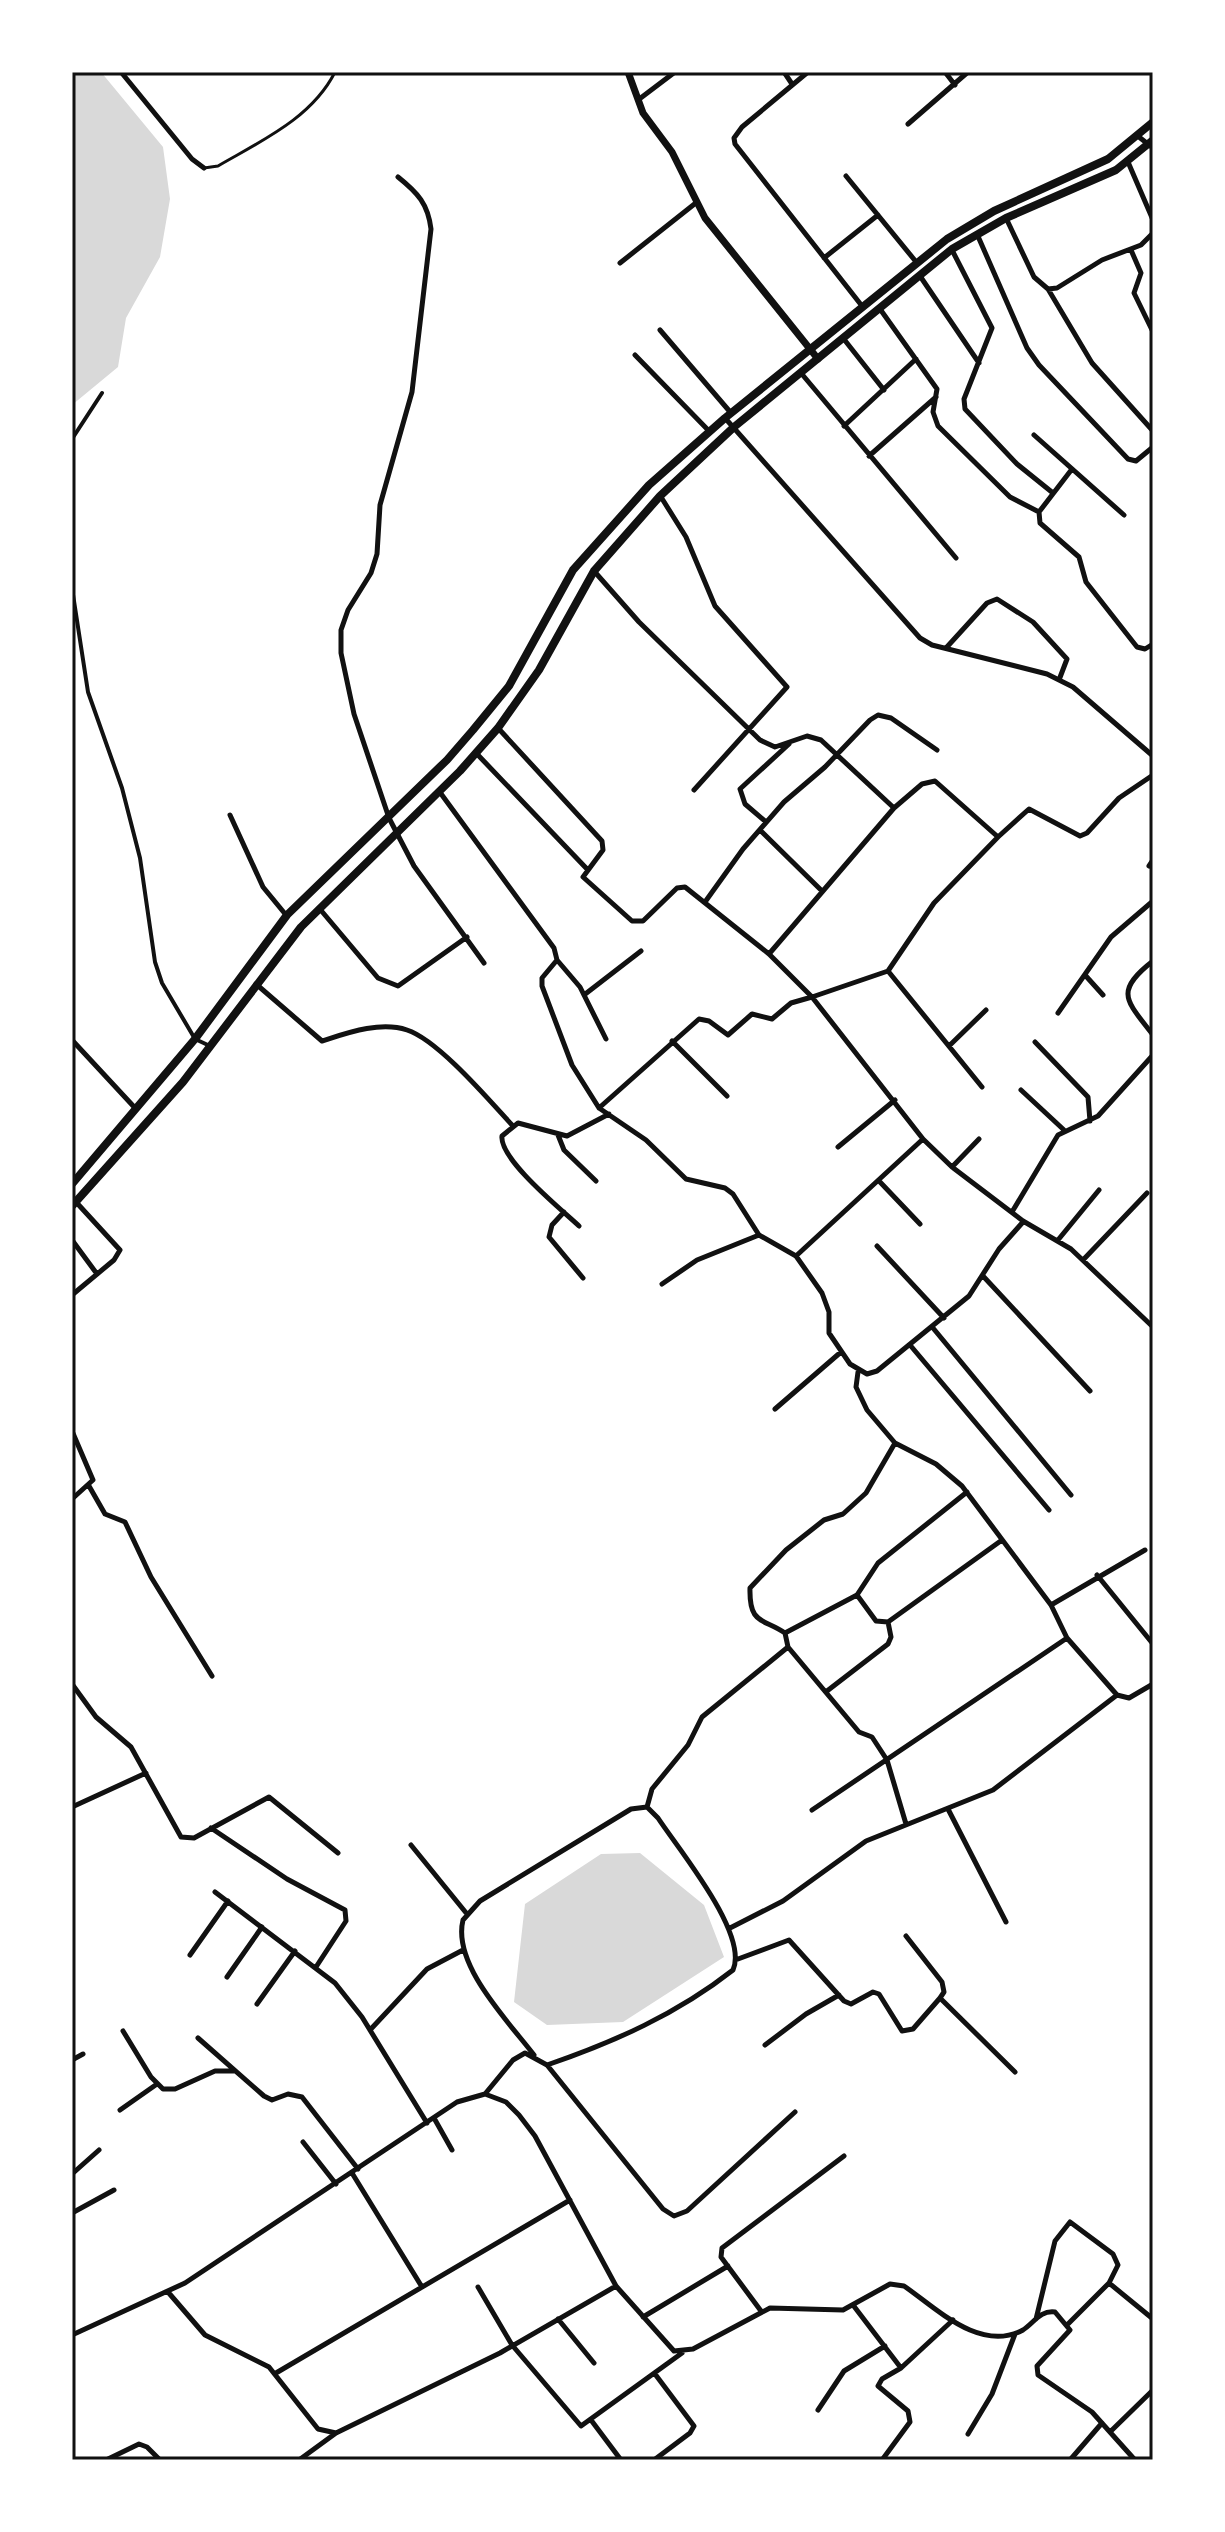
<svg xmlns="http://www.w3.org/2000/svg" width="1225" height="2532" font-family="'DejaVu Sans',sans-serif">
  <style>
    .water { fill: #d9d9d9 }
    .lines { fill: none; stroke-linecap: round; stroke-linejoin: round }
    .service { stroke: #111; stroke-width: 3 }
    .pedestrian { stroke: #111; stroke-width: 4 }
    .minor { stroke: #111; stroke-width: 5 }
    .tertiary { stroke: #111; stroke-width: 7 }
    .primary { stroke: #111; stroke-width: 8 }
    .neatline { fill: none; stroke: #111; stroke-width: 3 }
  </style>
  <rect width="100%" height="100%" fill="#fff"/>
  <path class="water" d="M72,72H101L163,147L170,199L160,257L126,318L118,367L72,405Z
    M640,1853L704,1905L724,1957L623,2022L547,2025L514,2002L525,1904L601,1854Z"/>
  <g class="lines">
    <path class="service" d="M204,168L218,166C261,141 312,118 335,72"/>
    <path class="pedestrian" d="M72,439L102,393
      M72,588L88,692L122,788L140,858L155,962L162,983L195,1039L210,1046"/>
    <path class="minor" d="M121,72L192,159L204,168
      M784,72L792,84
      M808,72L742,127L734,138L735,144L862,306
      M945,72L955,85
      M638,100L675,72
      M908,124L968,72
      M1139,137L1153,148
      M1128,162L1153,220
      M846,176L917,263
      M398,177C418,193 428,204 431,229L412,392L380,505L377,554L371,573L348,610L341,630V653L354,714L389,818L414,866L484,963
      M1006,218L1034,277L1048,289L1057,288L1102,260L1141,245L1153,233
      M977,234L1027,348L1039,365L1128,459L1136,461L1153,447
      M952,250L992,328L964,399L965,409L1017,464L1053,493
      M1131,250L1141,273L1134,293L1153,332
      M824,258L878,215
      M620,263L697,202
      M920,276L979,363
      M1048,289L1092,363L1153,431
      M880,309L937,389L933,412L938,426L1010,497L1039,512
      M660,330L731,413
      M843,338L884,390
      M635,355L710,432
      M801,373L956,558
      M725,418L920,638L932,645L1047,674L1073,687L1153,756
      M844,426L916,359
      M1034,435L1124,515
      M869,456L936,397
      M1072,469L1039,512L1040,523L1079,557L1086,582L1137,647L1145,649L1153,644
      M661,497L686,537L715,606L787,687L694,790
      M594,571L639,622L760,740L775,747L807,736L821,740L894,808L769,954
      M946,648L987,603L997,599L1033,622L1067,659L1059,680
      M498,728L602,841L603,850L583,877L632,921H643L677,888L685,887L769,954L812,997L888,971L934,903L998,837L935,781L922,784L894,808
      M477,754L587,869
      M439,791L554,948L557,960L542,978V986L572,1065L599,1108L646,1140L686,1179L725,1188L733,1194L759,1235
      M230,815L263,887L286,915
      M766,822L745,804L740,789L789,744
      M760,830L822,891
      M998,837L1029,809L1080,836L1087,833L1119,798L1153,775
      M1149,866L1153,860
      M705,902L743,849L784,802L825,767L870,720L878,715L891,718L937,750
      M319,908L378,978L398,986L467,937
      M557,960L580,987L606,1039
      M1153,961C1113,992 1127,1001 1153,1035
      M888,971L982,1087
      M1085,975L1103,995
      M256,984L322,1041C347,1033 380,1021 407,1030C438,1040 489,1100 512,1125
      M584,995L641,951
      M1058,1013L1111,937L1153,901
      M72,1040L136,1109
      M672,1041L727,1096
      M1035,1042L1088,1097L1090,1121
      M949,1046L986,1010
      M1021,1090L1064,1130
      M599,1108L699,1019L709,1021L728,1035L752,1014L772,1019L791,1003L812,997L923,1139L952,1167L1023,1221L1071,1249L1153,1327
      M558,1135L564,1150L596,1181
      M838,1147L895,1100
      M952,1167L979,1139
      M880,1182L920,1224
      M564,1212L552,1225L549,1237L583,1278
      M1012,1212L1058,1135L1098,1116L1153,1055
      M579,1226C562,1210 499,1159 502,1136L518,1123L567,1136L609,1114
      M72,1240L97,1274
      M1058,1240L1099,1190
      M877,1246L944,1318
      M796,1256L923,1139
      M1083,1260L1147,1193
      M983,1276L1090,1391
      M662,1284L697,1260L759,1235L796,1256L822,1293L829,1312V1333L850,1364L867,1374L877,1371L969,1296L999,1249L1023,1222
      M72,1295L114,1260L120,1250L76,1202
      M933,1328L1071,1495
      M910,1345L1049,1510
      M858,1372L856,1387L867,1410L895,1443L936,1464L962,1486L1051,1605L1067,1638L1117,1695L1129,1698L1153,1684
      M775,1409L841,1352
      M72,1431L93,1480L72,1499
      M89,1486L105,1514L125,1522L151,1577L212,1676
      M1097,1575L1153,1644
      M857,1595L876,1621L888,1622L1002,1540
      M1051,1605L1145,1550
      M785,1633L857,1595L878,1563L967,1492
      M788,1647L859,1732L872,1737L887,1760L906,1824
      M72,1684L96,1717L131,1747L181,1837L194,1838L269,1797L338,1853
      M827,1691L888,1644L891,1637L888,1622
      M72,1807L146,1773
      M647,1807L652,1789L688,1745L702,1717L788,1647L785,1633C763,1618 749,1625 750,1588L786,1550L824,1520L843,1514L866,1493L895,1443
      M948,1809L1006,1922
      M812,1810L1067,1638
      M211,1828L287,1879L345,1910L346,1921L316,1967
      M411,1845L467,1914
      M215,1892L335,1983L362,2017L427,2123
      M730,1928L783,1901L866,1841L993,1790L1117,1695
      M906,1936L942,1982L944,1992L940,1998
      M190,1955L228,1901
      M738,1959L789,1940L844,2001L851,2004L873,1992L879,1994L902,2031L913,2029L940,1998L1015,2072
      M227,1977L262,1927
      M257,2004L295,1951
      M370,2030L427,1969L463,1950
      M123,2031L151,2077L163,2089H175L215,2071H234
      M198,2038L264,2096L272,2100L288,2094L302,2097L358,2169
      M765,2045L806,2014L839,1995
      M72,2060L83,2054
      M547,2065L663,2209L674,2216L687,2211L795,2112
      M485,2094L513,2060L525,2053L547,2065C614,2042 677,2014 733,1970C749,1934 679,1850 658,1818L647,1807L631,1809L480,1901L463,1920C452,1965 509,2022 534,2055
      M120,2110L157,2084
      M434,2118L452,2150
      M303,2142L336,2184
      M352,2173L422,2287
      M72,2174L99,2150
      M72,2213L114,2190
      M478,2287L512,2345L581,2426L682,2353
      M168,2292L205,2335L269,2367L318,2429L336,2433L500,2353L616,2286
      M853,2305L901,2368L953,2320
      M761,2311L721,2257L722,2248L844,2156
      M643,2317L728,2266
      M558,2319L594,2363
      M1036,2319L1055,2241L1070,2222L1113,2254L1118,2265L1109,2283L1153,2319
      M1068,2324L1109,2283
      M72,2335L185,2283L457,2102L485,2094L506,2102L519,2115L535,2136L616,2286L674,2351L693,2349L770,2308L843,2310L890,2284L904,2286C936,2308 980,2353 1023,2330C1034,2323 1040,2310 1055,2312L1070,2330L1037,2366L1038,2375L1092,2412L1135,2460
      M276,2373L570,2200
      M818,2410L844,2371L885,2346
      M591,2420L621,2460
      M1111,2431L1153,2390
      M968,2434L992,2394L1015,2334
      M106,2460L139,2444L147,2447L160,2460
      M299,2460L336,2433
      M654,2460L690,2433L694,2426L655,2374
      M882,2460L910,2422L908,2411L878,2386L882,2379L901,2368
      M1070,2460L1102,2423"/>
    <path class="tertiary" d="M628,72L643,113L672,152L705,218L818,359"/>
    <path class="primary" d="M72,1184L195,1039L287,915L447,760L473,730L509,686L573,570L649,485L725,418L947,239L994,211L1108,159L1153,122
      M72,1206L183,1082L301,927L460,771L498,728L539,670L594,571L660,496L734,427L952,249L1006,218L1116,170L1153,140"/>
  </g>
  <rect width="1225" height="2532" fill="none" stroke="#ffffff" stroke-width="148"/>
  <rect x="74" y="74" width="1077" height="2384" class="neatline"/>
</svg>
